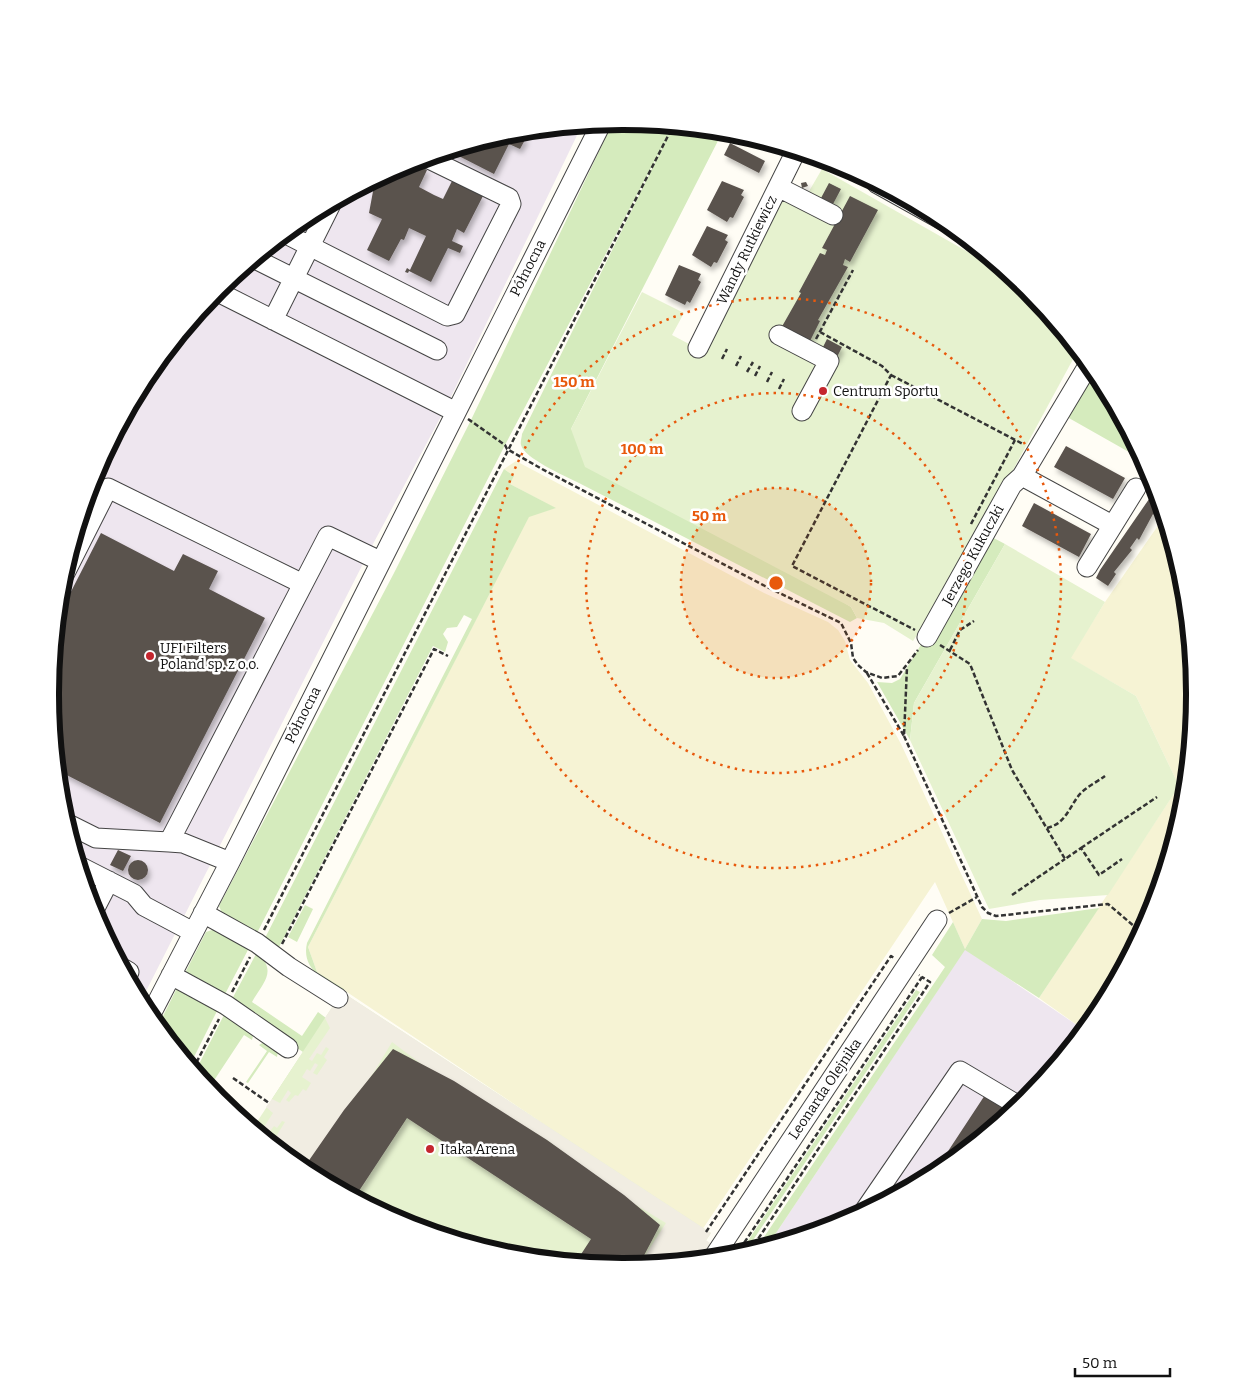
<svg xmlns="http://www.w3.org/2000/svg" width="1245" height="1388" font-family="Bitter,serif">
  <style>
    .industrial { fill: #eee6ef }
    .farmland { fill: #f6f3d4 }
    .green { fill: #d5ebbd }
    .pitch { fill: #e6f2cf }
    .plaza { fill: #f1ede2 }
    .building { fill: #5a524d; filter: url(#shadow) }
    .lines { fill: none; stroke-linecap: round; stroke-linejoin: round }
    .minor-casing { stroke: #444; stroke-width: 21 }
    .path { stroke: #333; stroke-width: 2.5; stroke-dasharray: 5 2.5; stroke-linecap: butt }
    .minor { stroke: #fff; stroke-width: 19 }
    .ring { fill: none; stroke: #e8590c; stroke-width: 2.5; stroke-dasharray: 2.5 5 }
    .poi-dot { fill: #c4262e; stroke: #fff; stroke-width: 2 }
    .labels { text-anchor: middle; dominant-baseline: central; stroke-width: 5; stroke-linejoin: round; paint-order: stroke }
    .street-label { font-size: 14px; fill: #111; stroke: #fff }
    .poi-label { font-size: 14px; fill: #111; stroke: #fff; text-anchor: start }
    .rim { fill: none; stroke: #111; stroke-width: 6 }
    .centre { fill: #e8590c; stroke: #fff; stroke-width: 2.5 }
    .ring-label { font-size: 15px; text-anchor: middle; font-weight: bold; fill: #e8590c; stroke: #fff; stroke-width: 5; stroke-linejoin: round; paint-order: stroke }
  </style>
  <defs>
    <filter id="shadow"><feDropShadow dx="2.5" dy="4.5" stdDeviation="2.5" flood-color="#0004"/></filter>
  </defs>
  <rect width="100%" height="100%" fill="#fffdf5"/>
  <path class="industrial" d="M582,125L446,407L373,544L141,1001L93,913L61,805L50,694L61,582L94,475L147,376L218,289L305,218L404,165L511,132Z
    M965,949L1084,1030L1027,1099L940,1170L841,1223L768,1245Z"/>
  <path class="farmland" d="M516,461L764,593L828,622L838,630L845,641L850,660L868,683L901,744L982,919L965,949L935,882L702,1230L317,972L308,947L529,516L555,508L510,484L514,476L504,469Z
    M1164,517L1184,583L1195,694L1184,806L1151,913L1098,1012L1084,1030L1039,998L1179,786L1136,696L1070,658L1105,602Z"/>
  <path class="green" d="M613,122L723,131L571,429L851,607L857,618L850,622L577,482C565,476 524,458 521,445C520,442 522,437 522,434L670,132L505,445L256,935L223,915L219,906L394,573L471,420Z
    M1089,364L1099,376L1143,460L1060,413Z
    M504,469L514,476L510,484L556,508L529,517L308,947L317,972L344,989L342,992C324,980 301,969 307,943L472,619L464,615L457,627L447,628L443,634L448,642L445,652L433,646L278,949L264,940Z
    M988,535L1005,544L914,703L910,740L877,682L892,683L900,679Z
    M305,905L313,909L297,942L288,937Z
    M1099,908L1039,998L965,950L768,1245L756,1249L945,967L932,955L953,922L965,949L982,919L1006,921Z
    M212,930L219,931L250,946L223,998L184,975L206,932Z
    M257,952C278,972 263,982 252,1002L302,1036L318,1012L326,1018L276,1102L272,1099L303,1052L230,1003Z
    M178,986L219,1007L190,1065L158,1026Z
    M916,990L920,992L745,1252L739,1254Z
    M226,1011L253,1036L252,1040L244,1035L209,1088L195,1072Z
    M266,1041L278,1051L277,1057L269,1052L248,1083L246,1082L267,1051L259,1045Z"/>
  <path class="pitch" d="M822,169L1012,277L1028,289L1078,350L959,570L913,641L884,623L857,618L851,607L585,467L571,429L642,292L684,313L672,335L706,353L790,185L808,193Z
    M1005,544L1105,602L1071,658L1136,696L1179,786L1108,895L1040,900L989,909L910,740L914,703Z
    M342,992L711,1233L693,1260L622,1266L511,1255L403,1223L304,1170L253,1128Z"/>
  <path class="plaza" d="M342,992L711,1233L706,1240L714,1246L707,1256L699,1251L693,1260L639,1265L666,1223L636,1205L547,1140L420,1063L392,1042L374,1072L303,1169L272,1143L285,1122L282,1121L277,1128L274,1126L268,1134L262,1130L273,1113L266,1107L272,1099L280,1103L288,1090L291,1093L286,1100L289,1102L295,1095L298,1096L303,1089L306,1091L311,1083L302,1077L307,1069L310,1071L315,1063L318,1065L313,1073L317,1075L327,1060L324,1057L329,1049L326,1047L321,1055L317,1053L312,1061L309,1059L330,1028L325,1018Z"/>
  <path class="building" d="M515,132L526,138L520,149L509,144L494,174L449,151Z
    M730,143L765,161L759,173L724,155Z
    M412,162L427,170L419,187L434,195L443,199L452,181L483,196L464,233L457,229L452,241L463,246L460,253L448,248L431,282L409,271L408,273L405,272L407,268L410,270L426,236L409,228L404,240L401,239L389,261L367,250L382,219L369,213L374,186L379,178Z
    M722,181L744,190L741,195L744,197L733,218L730,217L727,222L707,210Z
    M806,182L808,186L802,188L801,183Z
    M829,183L841,189L833,204L821,198Z
    M850,196L878,210L850,262L845,259L843,265L848,267L818,320L820,321L808,345L780,330L801,293L799,292L820,253L825,255L827,250L822,248Z
    M707,226L728,235L725,240L728,242L717,263L714,262L711,267L692,255Z
    M679,265L701,274L698,280L701,282L690,303L687,301L685,305L665,295Z
    M827,339L842,347L836,359L821,351Z
    M1066,446L1125,478L1113,499L1054,467Z
    M1156,489L1161,507L1155,516L1153,514L1139,540L1137,538L1130,548L1132,550L1114,572L1116,574L1108,586L1096,578L1100,570Z
    M1034,503L1091,534L1079,557L1022,526Z
    M101,533L174,571L183,554L218,571L209,589L265,618L160,823L57,770L50,694L57,619Z
    M118,850L131,856L123,871L110,865Z
    M128 870a10 10 0 1 1 20 0a10 10 0 1 1-20 0Z
    M393,1049L454,1081L547,1140L624,1195L660,1225L639,1265L622,1266L576,1262L591,1239L407,1118L355,1197L303,1169L344,1110Z
    M985,1095L1011,1112L933,1174Z"/>
  <g class="lines">
    <g class="minor-casing">
      <path id="minor" d="M876,183L946,222
        M778,187L833,215
        M286,234L447,316L455,314L511,204L509,198L427,158
        M255,259L437,350
        M216,291L456,412
        M273,320L331,204
        M779,335L829,361L802,411
        M698,348L796,151
        M1022,476L1112,525
        M1087,567L1136,488
        M62,579L108,488L303,584
        M927,637L1012,485L1022,476L1089,364
        M66,823L96,838L169,842L328,536L380,561
        M169,842L183,843L230,862
        M79,866L134,894L144,906L193,932
        M93,912L109,881
        M203,913L257,943L289,967L338,998
        M124,969L129,972L127,975
        M171,975L226,1005L288,1048
        M150,1016L230,862L601,124
        M865,1210L960,1071L1019,1106
        M713,1258L937,920"/>
    </g>
    <path class="path" d="M820,332L882,366L891,375L792,566L915,630
      M816,339L853,270
      M722,359L727,349
      M736,366L741,356
      M747,372L753,362
      M891,375L1023,444
      M755,376L760,366
      M767,382L772,372
      M779,389L784,379
      M468,419L505,445L507,449L542,469L765,586L841,623L851,643L853,658L858,665L866,672L882,678L898,676L918,650
      M971,524L1015,440
      M940,645L970,664L1012,770L1065,859L1081,848L1099,875L1122,859
      M950,650L960,630L974,621
      M867,673L904,736L907,667
      M904,736L982,907L988,913L996,916L1108,904L1141,932
      M1047,828C1065,824 1069,808 1079,795C1086,787 1097,782 1105,776
      M1081,848L1157,797
      M1012,895L1065,859
      M949,913L977,897
      M264,930L673,126
      M282,944L434,649L448,656
      M232,992L250,957
      M193,1069L219,1019
      M233,1078L269,1103
      M706,1232L891,956L894,958
      M750,1251L930,982L922,977
      M736,1255L922,977L919,975"/>
    <use href="#minor" class="minor"/>
  </g>
  <circle cx="776" cy="583" r="95" fill="#e8590c" fill-opacity=".12"/>
  <g class="ring">
    <circle cx="776" cy="583" r="95"/>
    <circle cx="776" cy="583" r="190"/>
    <circle cx="776" cy="583" r="285"/>
  </g>
  <g class="poi-dot">
    <circle cx="823" cy="391" r="5"/>
    <circle cx="150" cy="656" r="5"/>
    <circle cx="430" cy="1149" r="5"/>
  </g>
  <g class="labels">
    <g class="street-label">
      <text transform="translate(747 250) rotate(-64)">Wandy Rutkiewicz</text>
      <text transform="translate(528 268) rotate(-63)">Północna</text>
      <text transform="translate(973 555) rotate(-61)">Jerzego Kukuczki</text>
      <text transform="translate(303 715) rotate(-63)">Północna</text>
      <text transform="translate(825 1089) rotate(-56)">Leonarda Olejnika</text>
    </g>
    <g class="poi-label">
      <text x="833" y="391">Centrum Sportu</text>
      <text x="160" y="648">UFI Filters<tspan x="160" dy="16">Poland sp. z o.o.</tspan></text>
      <text x="440" y="1149">Itaka Arena</text>
    </g>
  </g>
  <path d="M0 0H1245V1388H0ZM622 130H623A563 563 0 0 1 1186 693V695A563 563 0 0 1 623 1258H622A563 563 0 0 1 59 695V693A563 563 0 0 1 622 130Z" fill="#fff" fill-rule="evenodd"/>
  <path class="rim" d="M622 130H623A563 563 0 0 1 1186 693V695A563 563 0 0 1 623 1258H622A563 563 0 0 1 59 695V693A563 563 0 0 1 622 130Z"/>
  <circle cx="776" cy="583" r="8" class="centre"/>
  <g class="ring-label">
    <text x="574" y="387">150 m</text>
    <text x="642" y="454">100 m</text>
    <text x="709" y="521">50 m</text>
  </g>
  <path d="M1075 1368v8h95v-8" fill="none" stroke="#111111" stroke-width="2.5"/>
  <text x="1082" y="1368" font-size="15" fill="#111111" stroke="#ffffff" stroke-width="4" paint-order="stroke">50 m</text>
</svg>
